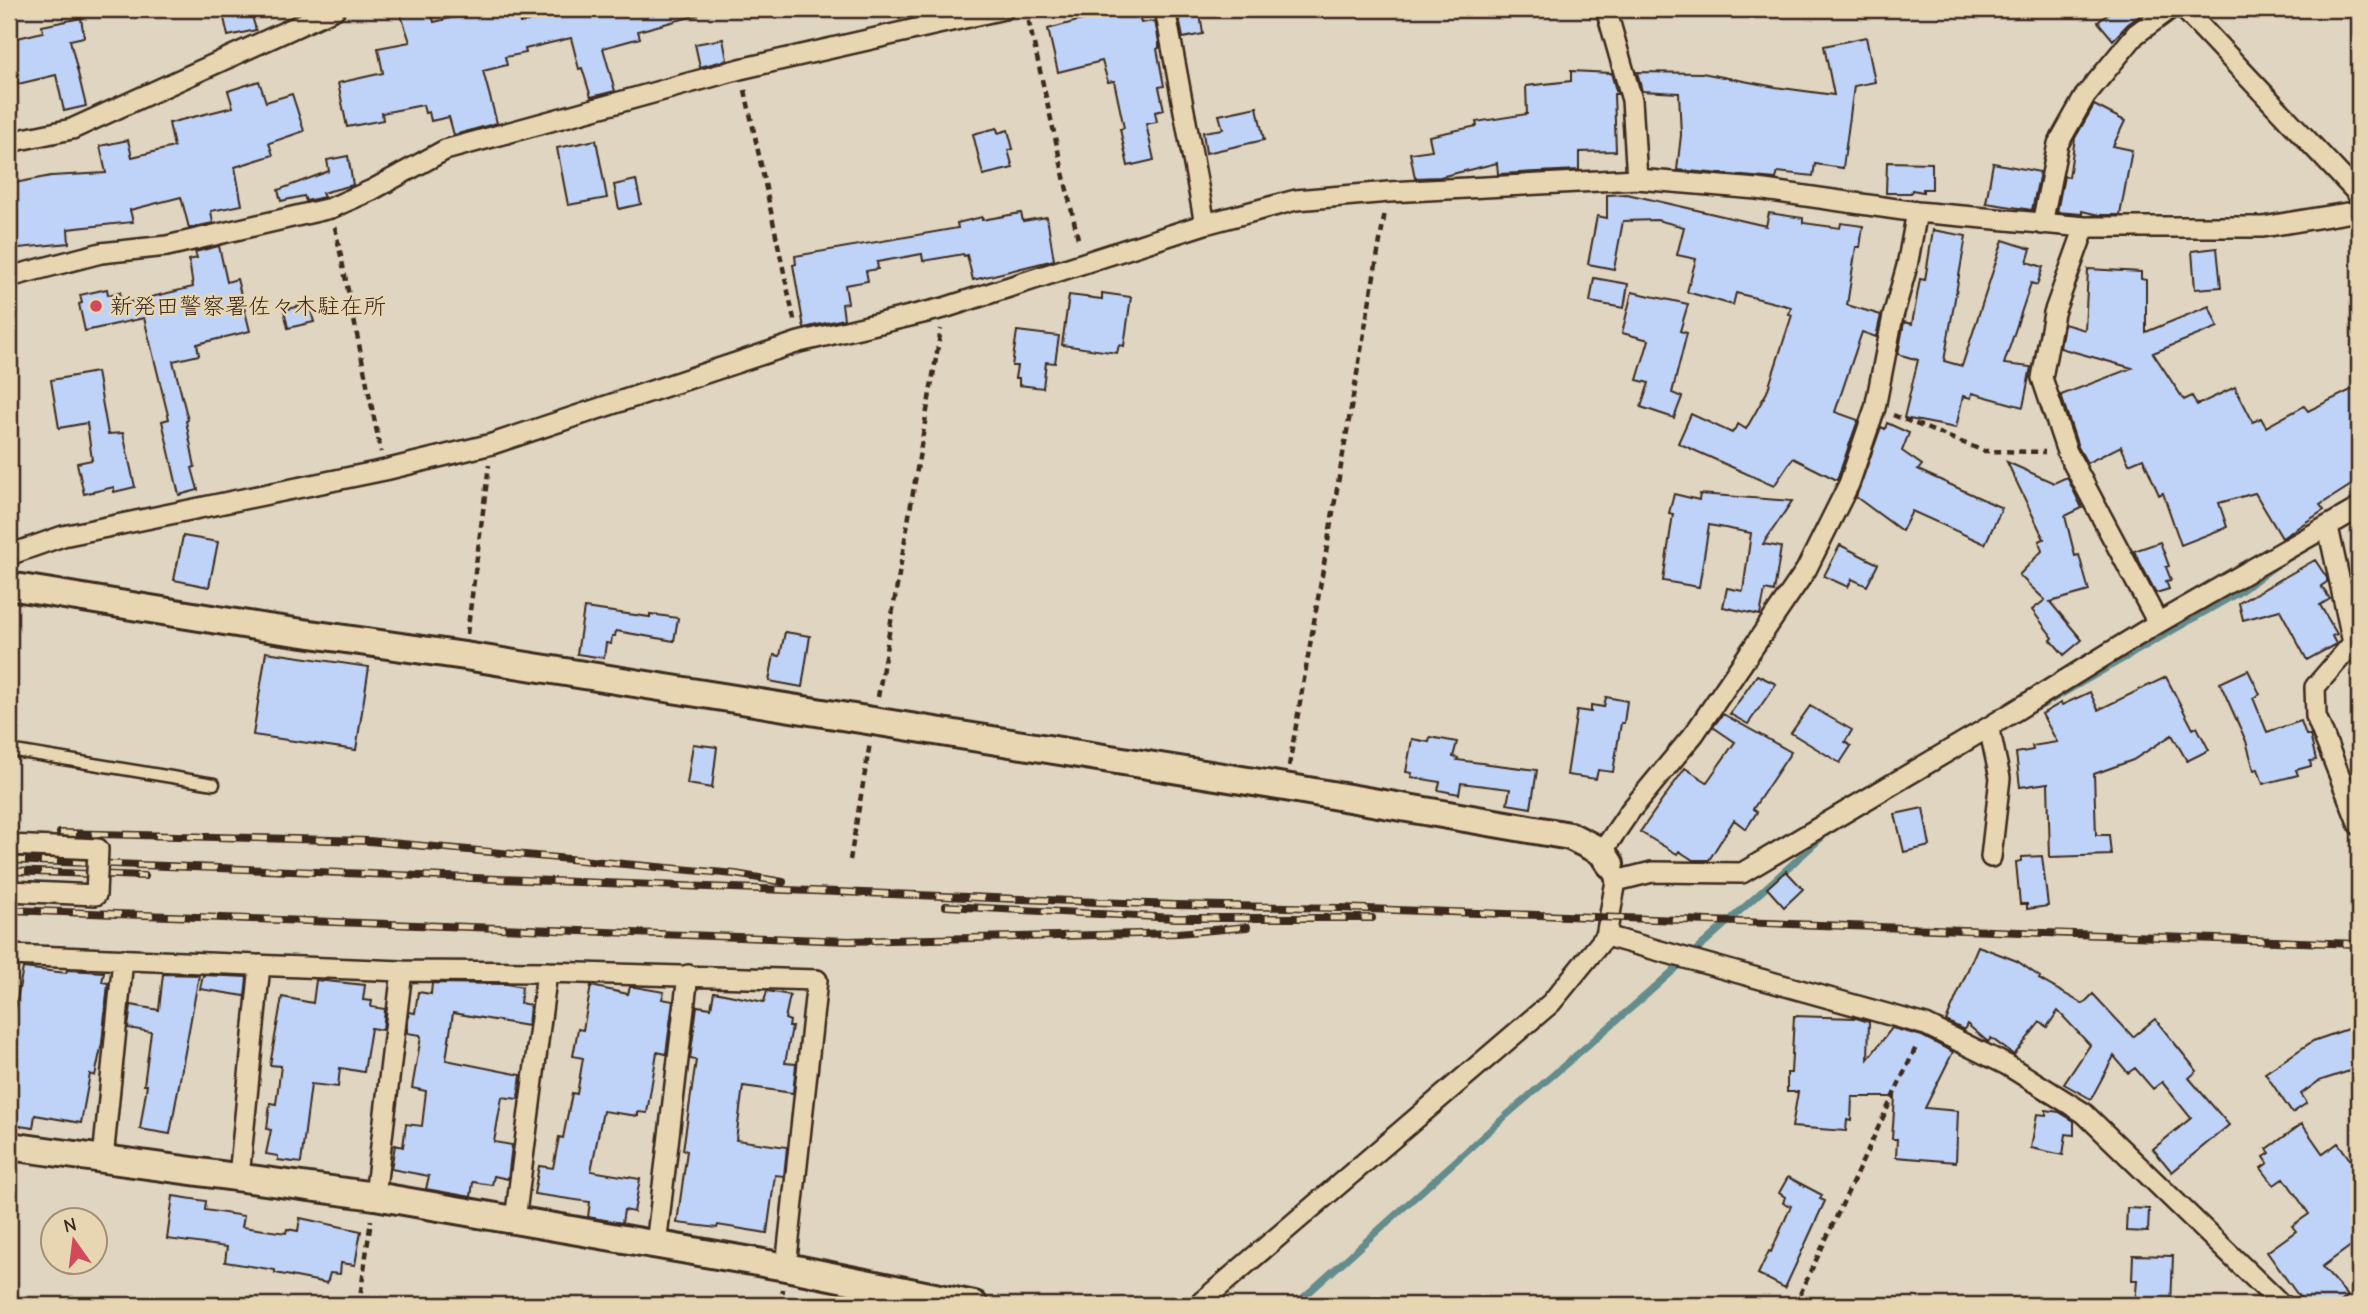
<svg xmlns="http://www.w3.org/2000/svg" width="2368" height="1314" font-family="'Comic Neue','Klee One',sans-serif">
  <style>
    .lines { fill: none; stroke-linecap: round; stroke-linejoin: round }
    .stream { stroke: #638c8d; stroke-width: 7 }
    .building { fill: #bfd3f8; stroke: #3b2a1e; stroke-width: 2 }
    .lane-casing { stroke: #3b2a1e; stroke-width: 15 }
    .street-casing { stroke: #3b2a1e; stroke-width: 24 }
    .secondary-casing { stroke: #3b2a1e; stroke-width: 32 }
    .path { stroke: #3b2a1e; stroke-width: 4.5; stroke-dasharray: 7 5; stroke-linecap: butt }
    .lane { stroke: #e8d6b3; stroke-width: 10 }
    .street { stroke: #e8d6b3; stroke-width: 19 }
    .secondary { stroke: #e8d6b3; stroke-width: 26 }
    .rail-casing { stroke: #3b2a1e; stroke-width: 8 }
    .rail { stroke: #e8d6b3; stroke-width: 5; stroke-dasharray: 16; stroke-linecap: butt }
    .street-bridge-casing { stroke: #3b2a1e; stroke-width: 24; stroke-linecap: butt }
    .street-bridge { stroke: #e8d6b3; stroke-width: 19 }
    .poi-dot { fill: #d1495b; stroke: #e8d6b3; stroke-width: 2.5 }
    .labels { text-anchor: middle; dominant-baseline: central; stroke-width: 5; stroke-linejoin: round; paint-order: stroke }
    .poi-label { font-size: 23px; fill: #3b2a1e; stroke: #e8d6b3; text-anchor: start }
  </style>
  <rect width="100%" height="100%" fill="#e0d5c1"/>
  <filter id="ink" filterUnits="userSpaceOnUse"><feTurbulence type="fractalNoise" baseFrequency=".0143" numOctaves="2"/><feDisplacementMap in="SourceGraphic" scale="14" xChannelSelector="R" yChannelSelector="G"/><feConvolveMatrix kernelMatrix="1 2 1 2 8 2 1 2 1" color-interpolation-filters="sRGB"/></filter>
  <g filter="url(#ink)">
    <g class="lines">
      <path class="stream" d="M2039,707L2238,593L2281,562
        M1295,1305L1509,1113L1645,996L1828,832"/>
    </g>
    <path class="building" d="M222,9H250L256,30L228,36Z
      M399,9H430L434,22L488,9H517L520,23L564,13L563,9H698V15L638,31L640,38L603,48L615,91L591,97L582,68L579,69L571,38L525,49L526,53L505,57L507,65L483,71L497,123L454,135L449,117L431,121L429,112L425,113L423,105L382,113L383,120L347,127L338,83L383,73L378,48L410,42Z
      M1122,9H1138L1141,23L1155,21L1159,42V48L1157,49L1164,86L1159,87L1164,110L1155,112L1157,122L1146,124L1154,160L1128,166L1120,129L1124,128L1114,81L1108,82L1102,61L1058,72L1048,29Z
      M2114,9H2149L2128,24L2113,40L2098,22Z
      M1200,13L1203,34L1183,38L1179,17Z
      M81,18L84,37L70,40L86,106L64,111L56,75L18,84L9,40L43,32L42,26Z
      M1866,37L1875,82L1854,86L1843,168L1815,164L1813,176L1778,172L1776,179L1677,170L1681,135L1679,93L1642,91L1637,72L1702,73L1775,87L1834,95L1824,46Z
      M723,39L727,60L700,67L695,44Z
      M1571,71L1611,73L1617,94H1614L1616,151L1579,152V170L1498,174L1497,163L1440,177L1415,178L1410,153L1432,150L1429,136L1477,126L1476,122L1527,114L1526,86L1571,81Z
      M259,81L266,102L292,94L304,131L269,143L273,155L235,167L242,205L211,211L213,223L189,228L181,197L130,210L133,222L68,229L69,243L9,249V184L51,176L106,173L100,146L128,140L132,157L174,147L169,123L233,107L228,91Z
      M2094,105L2125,121L2113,146L2132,150L2120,215H2099L2082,211V214L2057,212L2064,176L2069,177L2075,138Z
      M1257,107L1264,140L1206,153L1203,132L1223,129L1219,115Z
      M997,128L998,133L1008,130L1013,149L1008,150L1013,168L983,175L973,134Z
      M596,140L607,198L568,205L557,148Z
      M348,156L353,185L322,193L324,197L306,201L304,196L281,201L278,190L329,171L327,160Z
      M1887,162L1932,163V189H1923V192L1912,190L1911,193H1886Z
      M1993,163L2040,172L2032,210L1986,203Z
      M636,180L641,204L619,209L614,185Z
      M1627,194L1766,226L1769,213L1803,218V223L1840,228L1841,223L1863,226L1860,247H1856L1847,305L1881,315L1876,337L1862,332L1835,412L1858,420L1837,480L1793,458L1774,486L1678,443L1691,414L1732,433L1738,424L1746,429L1767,392L1792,315L1789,314L1791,307L1736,293L1733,305L1687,292L1696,259L1677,255L1684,227L1657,220L1623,221L1614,269L1588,264L1597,216L1607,218V195Z
      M1021,213L1023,221L1047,217L1054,260L973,280L967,255L964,256L963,254L923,261L922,254L877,262L878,269L866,271L868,281L845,285L848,303L842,304L844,319L804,328L793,265L796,264L795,256L958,228L957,223L982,217V220Z
      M1933,230L1966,236L1944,361L1962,366L2003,240L2031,249L2027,262L2043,267L2037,285L2031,283L2004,364L2031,367L2023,407L1972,393L1971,398L1963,396L1956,428L1904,418L1918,360L1898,354L1904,322L1912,324L1920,279L1925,280Z
      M219,246L227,282L237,279L250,331L197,344L199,355L173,361L188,420L186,421L195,467L192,468L198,490L179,495L162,421L169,419L144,318L85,331L79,304L82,303L80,295L107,289L108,295L120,292L122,304L193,287L189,260L197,258L195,252Z
      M2217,248L2221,287L2195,289L2192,251Z
      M2088,269L2141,272V279L2146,280V332L2209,306L2218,327L2153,353L2184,400L2192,396L2197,405L2235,387L2253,422L2261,418L2266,427L2304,406L2308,411L2359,386V480L2320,505L2324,510L2282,538L2255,493L2219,503L2227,527L2181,545L2163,493L2159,495L2143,458L2129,464L2121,446L2087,463L2078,447L2061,395L2132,368L2060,348L2064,324L2085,330Z
      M1594,278L1628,284L1624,308L1590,302Z
      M1632,292L1688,304L1680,331L1687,333L1672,393L1682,397L1674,418L1641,407L1649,383L1637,380L1649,340L1622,333Z
      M1102,293L1131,297L1124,346L1119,345L1117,353L1062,345L1069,295L1102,299Z
      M309,304L314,322L288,328L284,310Z
      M1017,331L1059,336L1055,363L1046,362L1043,388L1019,385V378H1015L1017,366H1012Z
      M97,372L108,434L123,433L135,487L114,492V487L84,494L77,463L92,460L87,423L59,428L51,380Z
      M1887,423L1909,433L1902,451L1922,465L1918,470L2002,508L1985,544L1912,511L1902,531L1856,497L1881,427L1885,429Z
      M2007,462L2054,483L2067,477L2082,508L2065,516L2075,556L2079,555L2089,591L2050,602L2082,640L2064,655L2051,640L2053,638L2032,610L2045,600L2019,575L2042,551L2039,541L2044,539Z
      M1674,494L1699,500L1700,494L1792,501L1763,544L1781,547L1774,592L1765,590L1760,615L1723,607L1727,588L1743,591L1751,533L1709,525L1699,587L1663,581L1673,514L1669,513Z
      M183,536L218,542L209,587L174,580Z
      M2160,542L2169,566L2166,567L2171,580L2166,581L2169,589L2156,593L2134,551Z
      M1840,545L1878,564L1867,586L1852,579L1848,587L1824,576Z
      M2315,560L2327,578V582L2321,586L2330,599L2320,605L2337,634L2332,636L2336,644L2307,660L2280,610L2243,620L2239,603Z
      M584,608L650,617V614L678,618L674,641L616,631L615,636H612L611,644L606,643L604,658L577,654Z
      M785,632L810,636L802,687L769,681L774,655L780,656Z
      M266,652L369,667L356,750L253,735Z
      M2248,670L2260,694L2253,698L2267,732L2301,721L2306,735H2310L2316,760L2310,761L2311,766L2296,770L2298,775L2263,784L2258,769L2254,770L2246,741L2220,683Z
      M1757,675L1776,684L1748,724L1730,714Z
      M2166,677L2193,729L2197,727L2209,750L2187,761L2172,735L2133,760L2094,774L2096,835H2109L2111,855L2050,857L2048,783L2020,787L2016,753L2033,750L2032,746L2057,742L2042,714L2061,703L2062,705L2090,692L2098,710Z
      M1606,697L1627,701L1624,723H1621L1613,772L1598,770L1596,779L1567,775L1577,710L1591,712V705L1604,707Z
      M1810,706L1852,730L1845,742L1851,746L1840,763L1791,733Z
      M1723,714L1791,752L1753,809L1757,812L1746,829L1734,820L1709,860H1693L1679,851L1677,854L1640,832L1685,768L1707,782L1735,742L1713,727Z
      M1430,737L1457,742L1453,757L1458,758L1457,760L1537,770L1531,808L1507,804L1510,789L1461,783L1459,794L1438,790L1440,782L1411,777L1412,773L1406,772L1412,739L1429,742Z
      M693,744L717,747L712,788L687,784Z
      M1923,808L1930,846L1904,852L1895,814Z
      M2042,856L2048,906L2027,909V904H2020L2016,862L2021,861L2022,857Z
      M1786,871L1803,889L1784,907L1767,888Z
      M1978,946L2017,961L2040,977L2039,979L2083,1004L2093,994L2133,1037L2155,1019L2197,1071L2189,1078L2229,1125L2172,1172L2153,1149L2191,1118L2162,1082L2153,1089L2135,1068L2128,1073L2114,1056L2091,1099L2064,1084L2090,1045L2058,1011L2047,1027L2040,1022L2014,1055L1991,1038L1988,1042L1967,1024L1964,1030L1946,1021Z
      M23,968L66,973L67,970L104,972L102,982L108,983L102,1043L95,1076L90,1074L81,1123L35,1115L33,1128L13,1125L15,1114L9,1113V1019L13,1020Z
      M163,974L199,975L170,1134L140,1129L147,1085H144L151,1032L128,1028L131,1005L159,1010Z
      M203,975L247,977L245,996L200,989Z
      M316,980L365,985L363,1000L372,1001L371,1007L385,1009L383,1030L371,1028L364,1072L340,1068L338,1087L311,1084L301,1163L278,1160V1156L266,1154L271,1130L267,1129L270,1103L276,1104L281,1066L270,1065L282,997L313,1003Z
      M432,983L507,984L522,987L520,1003L530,1005L528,1026L453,1013L446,1060L521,1075L518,1099L502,1097L494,1142L512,1145L508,1179L494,1176L492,1185L473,1182L471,1197L426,1189L429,1176L391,1169L395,1145L403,1147L406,1124L422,1126L426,1091L412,1088L421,1037L420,1035L407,1033L409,1012L415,1013L418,992L431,994Z
      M591,986L628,994L630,987H635L664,992L662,999L673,1001L666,1054L657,1052L647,1113L638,1112V1116L603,1111L591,1171L640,1179L634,1212L624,1210L622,1223L588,1217L590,1202L534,1194L539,1166L553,1168L559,1137L563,1138L572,1093L577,1094L583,1058L573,1056L578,1029L583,1030Z
      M767,991L790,995L785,1019L790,1021L789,1027H792L785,1063L796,1064L793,1093L743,1086L736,1140L787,1147L784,1176L775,1175L767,1233L718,1225L717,1228L677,1223L687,1151L683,1150L696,1060L690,1059L697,1006L711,1008L714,992L764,1002Z
      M1794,1016L1856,1018L1869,1022L1868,1059L1892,1028L1922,1036L1953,1052L1925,1108L1958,1111L1956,1162L1896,1157L1897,1139H1892L1895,1097H1852L1851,1121L1847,1120L1846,1131L1792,1127L1798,1092H1787V1073H1791Z
      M2359,1025V1068L2319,1081L2301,1094L2307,1103L2292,1113L2265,1073L2313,1041Z
      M2046,1110L2059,1112L2074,1121V1135L2066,1134L2063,1155L2031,1148L2037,1114L2046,1115Z
      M2302,1124L2323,1154L2338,1143L2351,1161L2359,1157V1240L2322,1267L2348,1296L2337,1305H2305L2267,1252L2296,1231L2292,1226L2309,1214L2284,1178L2274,1185L2261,1168L2268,1163L2264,1157L2270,1153L2267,1149Z
      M1788,1177L1822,1195L1820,1199L1825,1201L1785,1288L1758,1274L1769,1251L1771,1252L1791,1206L1783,1203L1785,1197L1779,1193Z
      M173,1196L206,1201L205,1210L244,1216L242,1227L286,1233L287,1229L298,1231L300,1218L361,1231L355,1265L341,1263L340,1274L330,1273L327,1283L275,1273V1270L225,1262L227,1247L167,1239Z
      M2127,1208L2149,1209L2148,1232L2126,1231Z
      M2133,1255L2173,1256L2171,1305H2135L2137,1280H2132Z"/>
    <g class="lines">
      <g class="lane-casing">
        <path id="lane" d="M9,750L214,784"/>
      </g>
      <g class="street-casing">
        <path id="street" d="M1165,9L1205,224
          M1606,9L1632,100L1637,179
          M2184,9L2359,195
          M9,142L72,129L335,9
          M2042,224L2058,144L2085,96L2136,34L2170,9
          M2085,227L2054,313L2042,378L2067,452L2158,623
          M9,277L101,253L167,246L331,208L372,190L445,150L740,69L1004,9
          M2328,527L2353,643L2315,687L2316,716L2359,825
          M9,555L63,536L385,470L492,444L799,342L944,308L1205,224L1296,200L1389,192L1637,179L1757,189L1917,212L2085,227H2263L2359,211
          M1989,727L2000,778L1991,857
          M1602,852L1630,811L1694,734L1806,570L1849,484L1875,408L1893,316L1907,266L1917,212
          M1616,881L1652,872L1742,873L1989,727L2158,623L2359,508
          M1606,936L1926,1025L2007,1065L2084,1113L2282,1305
          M9,955L402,971L547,972L817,980L786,1267
          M103,1159L123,959
          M239,1177L260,965
          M375,1196L402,971
          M515,1220L547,972
          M656,1245L688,975
          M1198,1305L1551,1003L1606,936L1616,881L1613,871"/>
      </g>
      <g class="secondary-casing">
        <path id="secondary" d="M9,586L261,627L465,656L873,721L1285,787L1570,836L1602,852L1610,864
          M9,1146L375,1196L786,1267L974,1305"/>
      </g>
      <path class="path" d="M1026,9L1079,243
        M745,90L795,324
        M335,227L381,452
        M1893,415L1984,451L2045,452
        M467,634L489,465
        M878,697L941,329
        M1289,766L1385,212
        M850,860L870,743
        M359,1305L371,1220
        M781,1305L783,1289
        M1795,1305L1917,1045"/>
      <use href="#lane" class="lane"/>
      <use href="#street" class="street"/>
      <use href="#secondary" class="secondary"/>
      <g class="rail-casing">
        <path id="rail" d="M60,833L369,841L735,874L783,882
          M9,860L1175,905L1339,908L2359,944
          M9,871L145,876
          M946,906L1176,918H1372
          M9,910L849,941L1178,933L1247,927"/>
      </g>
      <use href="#rail" class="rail"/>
      <g class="street-bridge-casing">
        <path id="street-bridge" d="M9,891L96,895L98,849L9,845"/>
      </g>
      <use href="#street-bridge" class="street-bridge"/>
    </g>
  </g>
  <circle class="poi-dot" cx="96" cy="306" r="7"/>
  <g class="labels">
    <g class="poi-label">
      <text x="110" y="306">新発田警察署佐々木駐在所</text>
    </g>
  </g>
  <rect width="2368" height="1314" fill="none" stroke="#e8d6b3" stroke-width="35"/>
  <rect x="18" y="18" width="2333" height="1279" fill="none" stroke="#3b2a1e" stroke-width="2.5" filter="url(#ink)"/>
  <g transform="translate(74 1241) rotate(346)"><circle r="33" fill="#e8d6b3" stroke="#a39177" stroke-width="2"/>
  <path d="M0-5L12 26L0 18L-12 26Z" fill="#d1495b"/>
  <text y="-10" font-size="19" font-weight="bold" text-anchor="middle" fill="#3b2a1e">N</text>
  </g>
</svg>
